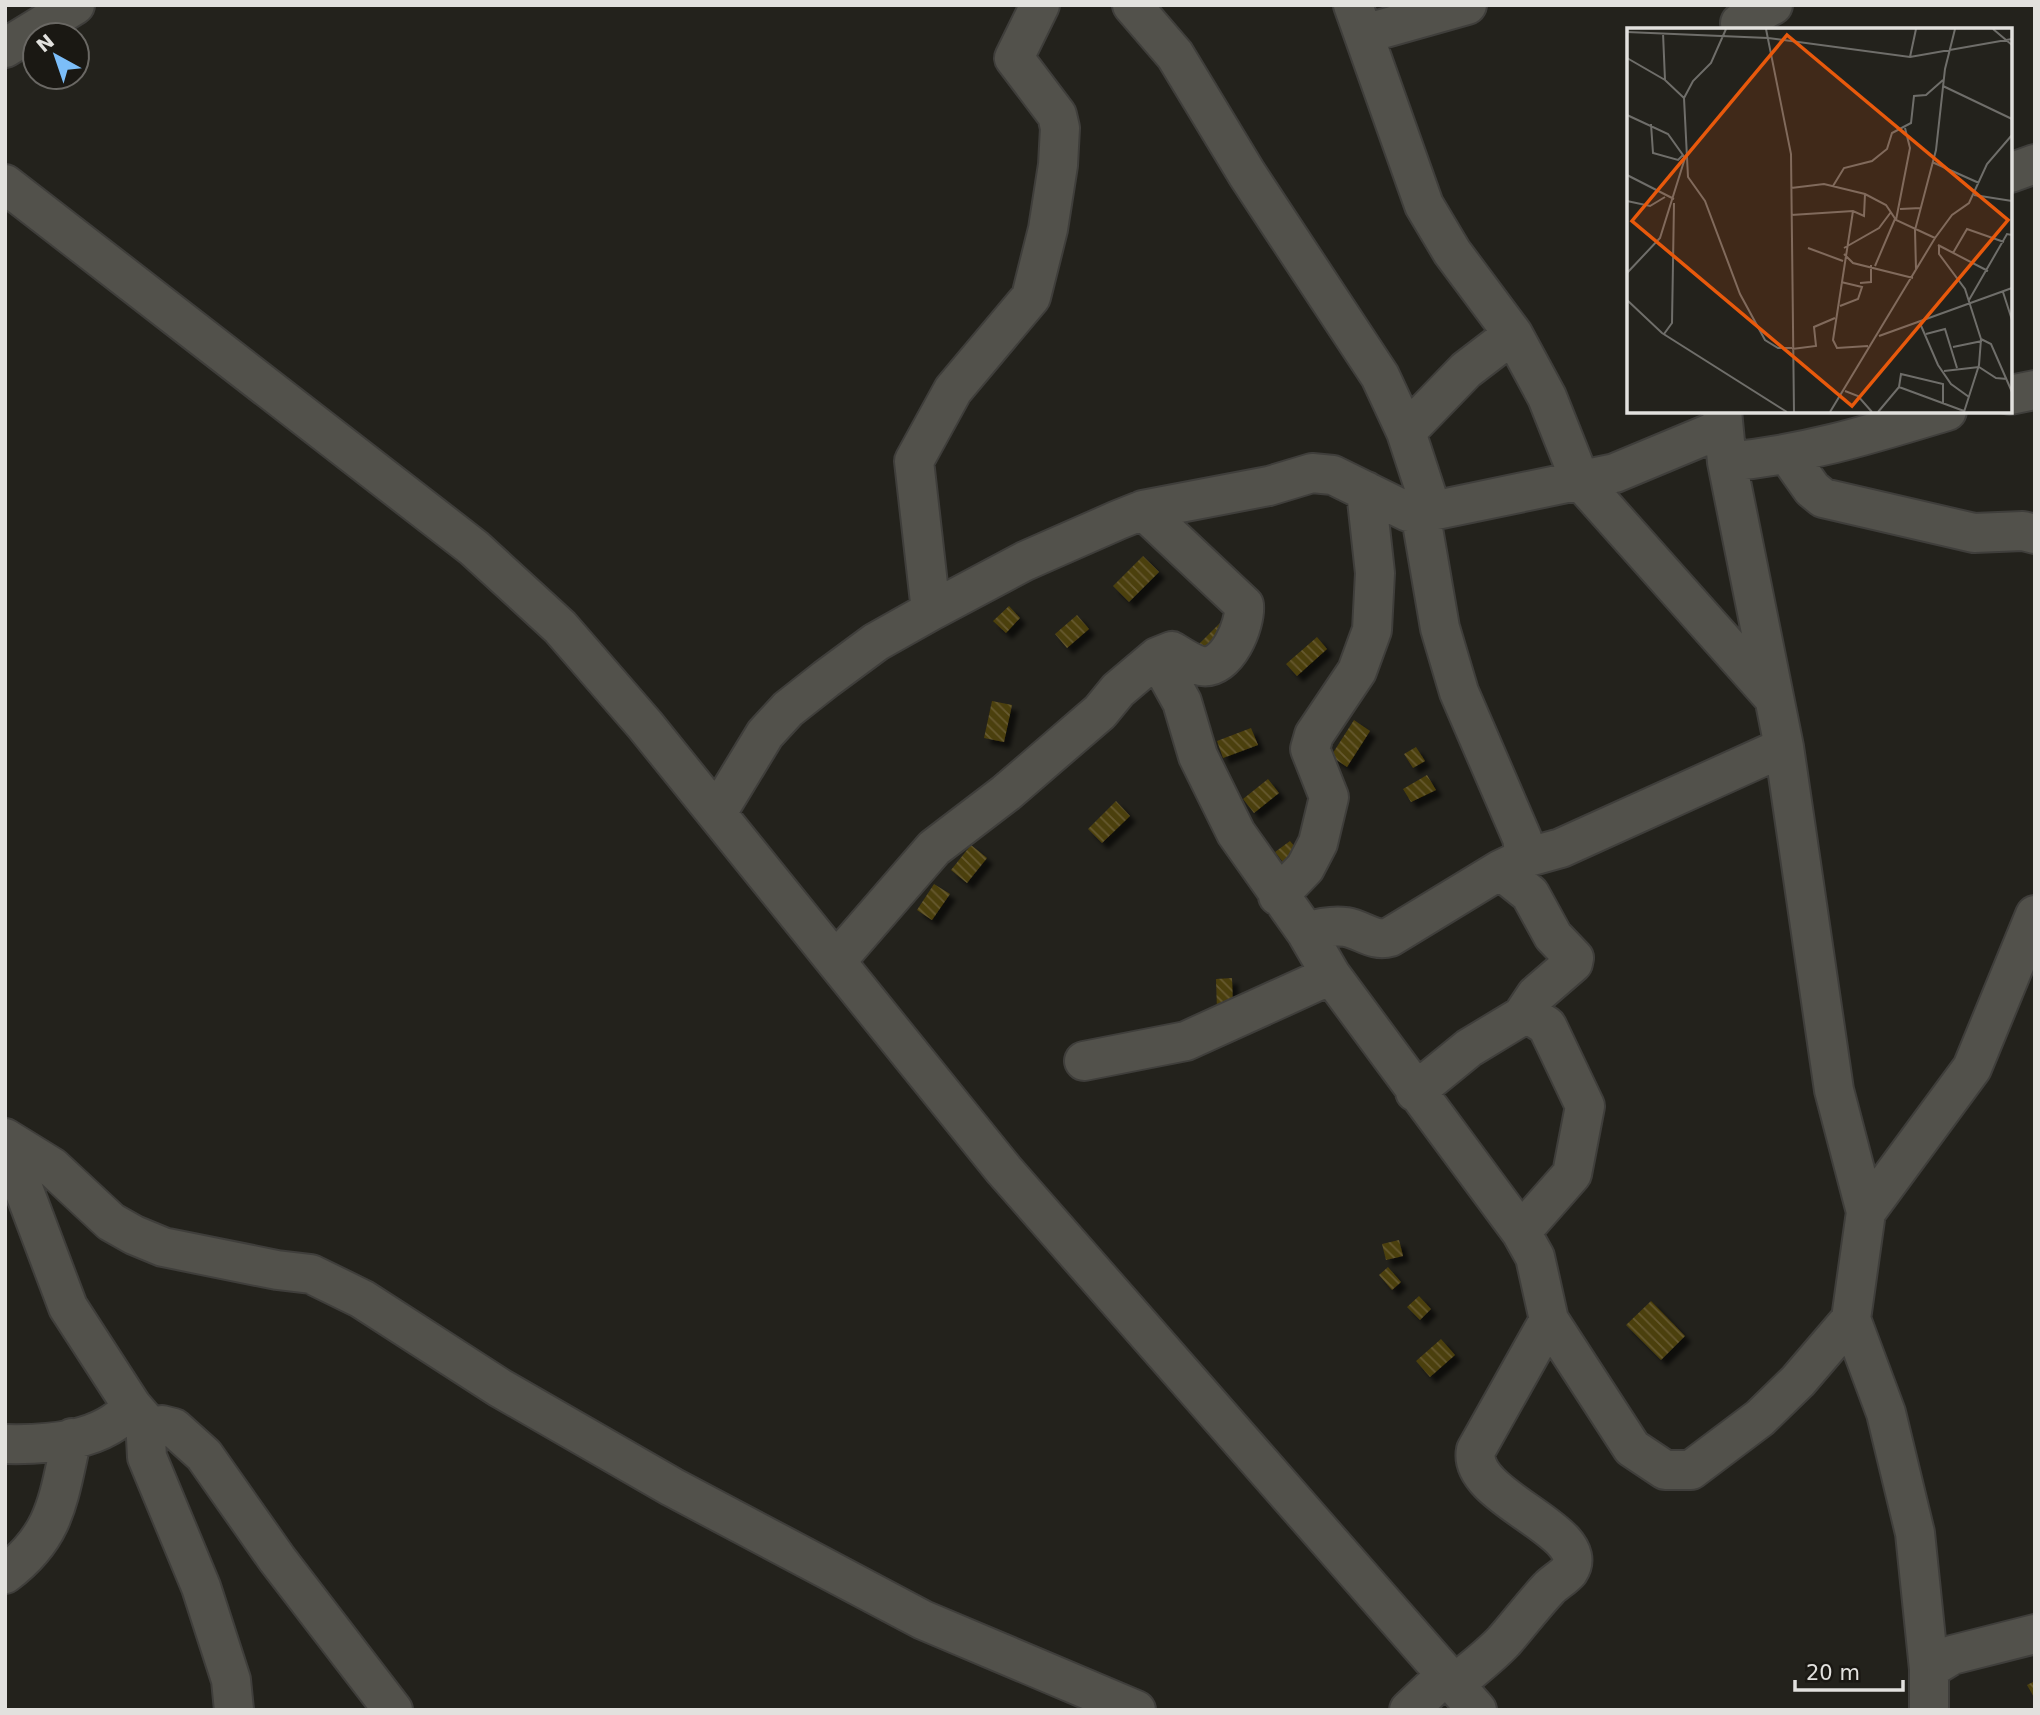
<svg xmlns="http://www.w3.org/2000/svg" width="2040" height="1715" font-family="'DejaVu Sans',sans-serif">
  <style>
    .building { fill: url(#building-back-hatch); filter: url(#shadow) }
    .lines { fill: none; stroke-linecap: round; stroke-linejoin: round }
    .minor-casing { stroke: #3f3e3b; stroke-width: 42 }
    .minor { stroke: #52514b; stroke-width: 38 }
    .inset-road { fill: none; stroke: #6f6e6a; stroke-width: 2 }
    .view { fill: #e8590c; fill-opacity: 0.15; stroke: #e8590c; stroke-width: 3.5 }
    .inset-edge { fill: none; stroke: #e2e1de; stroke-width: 3.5 }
  </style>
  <defs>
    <pattern id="building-back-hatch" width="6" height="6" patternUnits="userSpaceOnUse" patternTransform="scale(1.75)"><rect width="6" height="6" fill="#4c3f0d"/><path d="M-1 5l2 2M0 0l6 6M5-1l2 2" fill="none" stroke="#665a30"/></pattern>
    <filter id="shadow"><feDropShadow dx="6" dy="6" stdDeviation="2" flood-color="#0009"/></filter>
  </defs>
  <rect width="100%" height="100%" fill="#23221c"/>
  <path class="building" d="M1143,556L1159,572L1129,602L1113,586Z
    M1009,606L1020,618L1006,633L993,621Z
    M1077,615L1089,629L1067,648L1055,634Z
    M1225,618L1212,660L1197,646Z
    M1317,637L1327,649L1297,676L1286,664Z
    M992,701L1012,705L1004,742L984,738Z
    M1354,720L1370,731L1347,767L1331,756Z
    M1251,728L1258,745L1223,758L1217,741Z
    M1416,747L1425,761L1413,768L1404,754Z
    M1427,775L1436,790L1411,802L1403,789Z
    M1268,779L1279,793L1254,813L1243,799Z
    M1116,801L1130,816L1102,843L1088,829Z
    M1290,841L1302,855L1287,867L1275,852Z
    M971,845L987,858L967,883L951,870Z
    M934,884L950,894L932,920L917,910Z
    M1232,978L1233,1010L1217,1011L1216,979Z
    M1399,1240L1403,1256L1386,1260L1382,1244Z
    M1388,1267L1401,1282L1392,1290L1379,1275Z
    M1419,1296L1431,1309L1420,1320L1407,1307Z
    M1651,1301L1685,1336L1661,1360L1626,1325Z
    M1441,1339L1455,1355L1430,1377L1416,1361Z
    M2035,1681V1699L2027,1685Z"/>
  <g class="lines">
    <g class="minor-casing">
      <path id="minor" d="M1132,5L1175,55L1247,174L1380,376L1406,432L1432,511
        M1353,5L1424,205L1452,252L1513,334L1547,397L1580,480L1773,697
        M1740,23L1773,5
        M1364,34L1467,5
        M5,48L75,5
        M2010,173L2035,164
        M5,184L474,548L560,627L645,725L1004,1170L1477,1710
        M2010,395L2035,390
        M1722,411L1727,462L1784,747L1834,1090L1866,1212L1851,1319L1886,1413L1915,1533L1929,1669V1710
        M1406,432L1466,370L1513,334
        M1788,455L1812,489L1823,498L1974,533L2023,531L2035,534
        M1727,462C1808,454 1871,434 1947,411
        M1420,511L1440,628L1459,692L1522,838L1525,858
        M931,611L914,461L953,390L1031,297L1048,229L1058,165L1060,128L1057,115L1014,58L1040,5
        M1157,657L1182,702L1198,756L1236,833L1306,932L1331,975L1521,1232L1535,1257L1549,1320L1632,1448L1665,1470H1691L1760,1418L1798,1381L1851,1319
        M717,813L765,734L788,709L826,679L876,642L931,611L1025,561L1118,520L1143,510L1269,486L1312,473L1333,475L1408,512L1432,511L1615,473L1723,428
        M1500,870L1530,894L1553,936L1574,958L1573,963L1536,995L1522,1016
        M1278,896L1305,868L1318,843L1329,797L1310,749L1314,735L1357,671L1372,630L1375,573L1366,491
        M1306,932C1319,928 1332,925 1346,927C1363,930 1373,942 1390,937L1500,870L1525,858L1561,848L1784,747
        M837,960L934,848L1006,793L1100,712L1118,690L1157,657L1172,651C1180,656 1192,664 1201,666C1227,671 1246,624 1244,605L1143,510
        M1084,1061L1186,1041L1331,975
        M1415,1092L1469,1048L1522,1016L1533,1017L1547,1026L1585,1106L1572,1174L1521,1232
        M5,1138L52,1167L111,1222L134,1235L163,1247L277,1270L311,1274L362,1299L500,1388L672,1487L923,1620L1136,1710
        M5,1140L68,1307L132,1406L151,1428L146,1438L147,1457L201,1587L231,1680L234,1710
        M1866,1212L1972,1068L2035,915
        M151,1428L162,1425L174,1428L204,1455L277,1559L393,1710
        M5,1444C47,1445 104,1442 132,1406
        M5,1574C57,1535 58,1498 72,1438
        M1929,1669L1952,1655L2035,1634
        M1455,1684C1471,1670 1489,1657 1504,1641C1519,1624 1533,1605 1549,1588C1555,1582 1564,1577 1569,1571C1595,1531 1466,1498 1476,1450L1549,1320
        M1409,1710L1447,1674"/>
    </g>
    <use href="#minor" class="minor"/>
  </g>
  <g transform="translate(1627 28)">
    <rect width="385" height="385" fill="#23221c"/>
    <path class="inset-road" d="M99,1L84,35L66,53L57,70L61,149L78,173L113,266L138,312L151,320H165M139,1L164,126L167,384M366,1L385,17M0,4L141,10L283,29L385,11M36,5L38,52M283,29L289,1M0,30L38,52L57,70M316,58L385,91M0,87L41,106L58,130L33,210L0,245M24,96L26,125L51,132L56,127M305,134L352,155M0,147L47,171M206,158L217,140L245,133L260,121L265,105L284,95L287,68L299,67L316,52M164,160L197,156L238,166L259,177L269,192L308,210M347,167L385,173M0,173L23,178L38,169M273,181L294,180M226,183L206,312L210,320L241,318M164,187L226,183L237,188L238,166M269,192L283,120L278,100M311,217L361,243M312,218V226L338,261L354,311L352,337L337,384M181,220L216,233M217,220L252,200L264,184M326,225L340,201L377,214M217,226L226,235L286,250M248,238L268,191M289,241L288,202L309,122L318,41L328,1M233,255L244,254V237M376,264L385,292M0,272L35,305L160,384M342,272L380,206L385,207M213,278L231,271L235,259L214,254M292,293L311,337L324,356L342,369M37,306L45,295L47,175M299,306L318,301L330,340M252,308L385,260M354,311L364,316L385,364M326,319L355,313M165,321L189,318L187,299L208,290M317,343L352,339L369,350L380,351M272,359L274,346L316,356V377M218,363L231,368L245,384M203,384L308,210L325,187L342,175L360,136L385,107M251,384L272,359L337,383"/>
    <path class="view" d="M160,7L381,192L225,378L5,193Z"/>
    <rect width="385" height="385" class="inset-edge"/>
  </g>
  <rect width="2040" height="1715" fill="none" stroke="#e2e1de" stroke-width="14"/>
  <g transform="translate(56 56) rotate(320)"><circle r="33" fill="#1a1813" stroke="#6a6864" stroke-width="2"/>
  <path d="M0-5L12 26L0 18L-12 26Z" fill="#7cbef9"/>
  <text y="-10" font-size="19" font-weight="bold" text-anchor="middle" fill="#e2e1de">N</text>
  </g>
  <path d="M1795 1680v10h108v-10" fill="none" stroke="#e2e1de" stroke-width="3.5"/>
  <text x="1806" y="1680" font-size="21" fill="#e2e1de" stroke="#1a1813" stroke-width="5" paint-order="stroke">20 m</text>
</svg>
